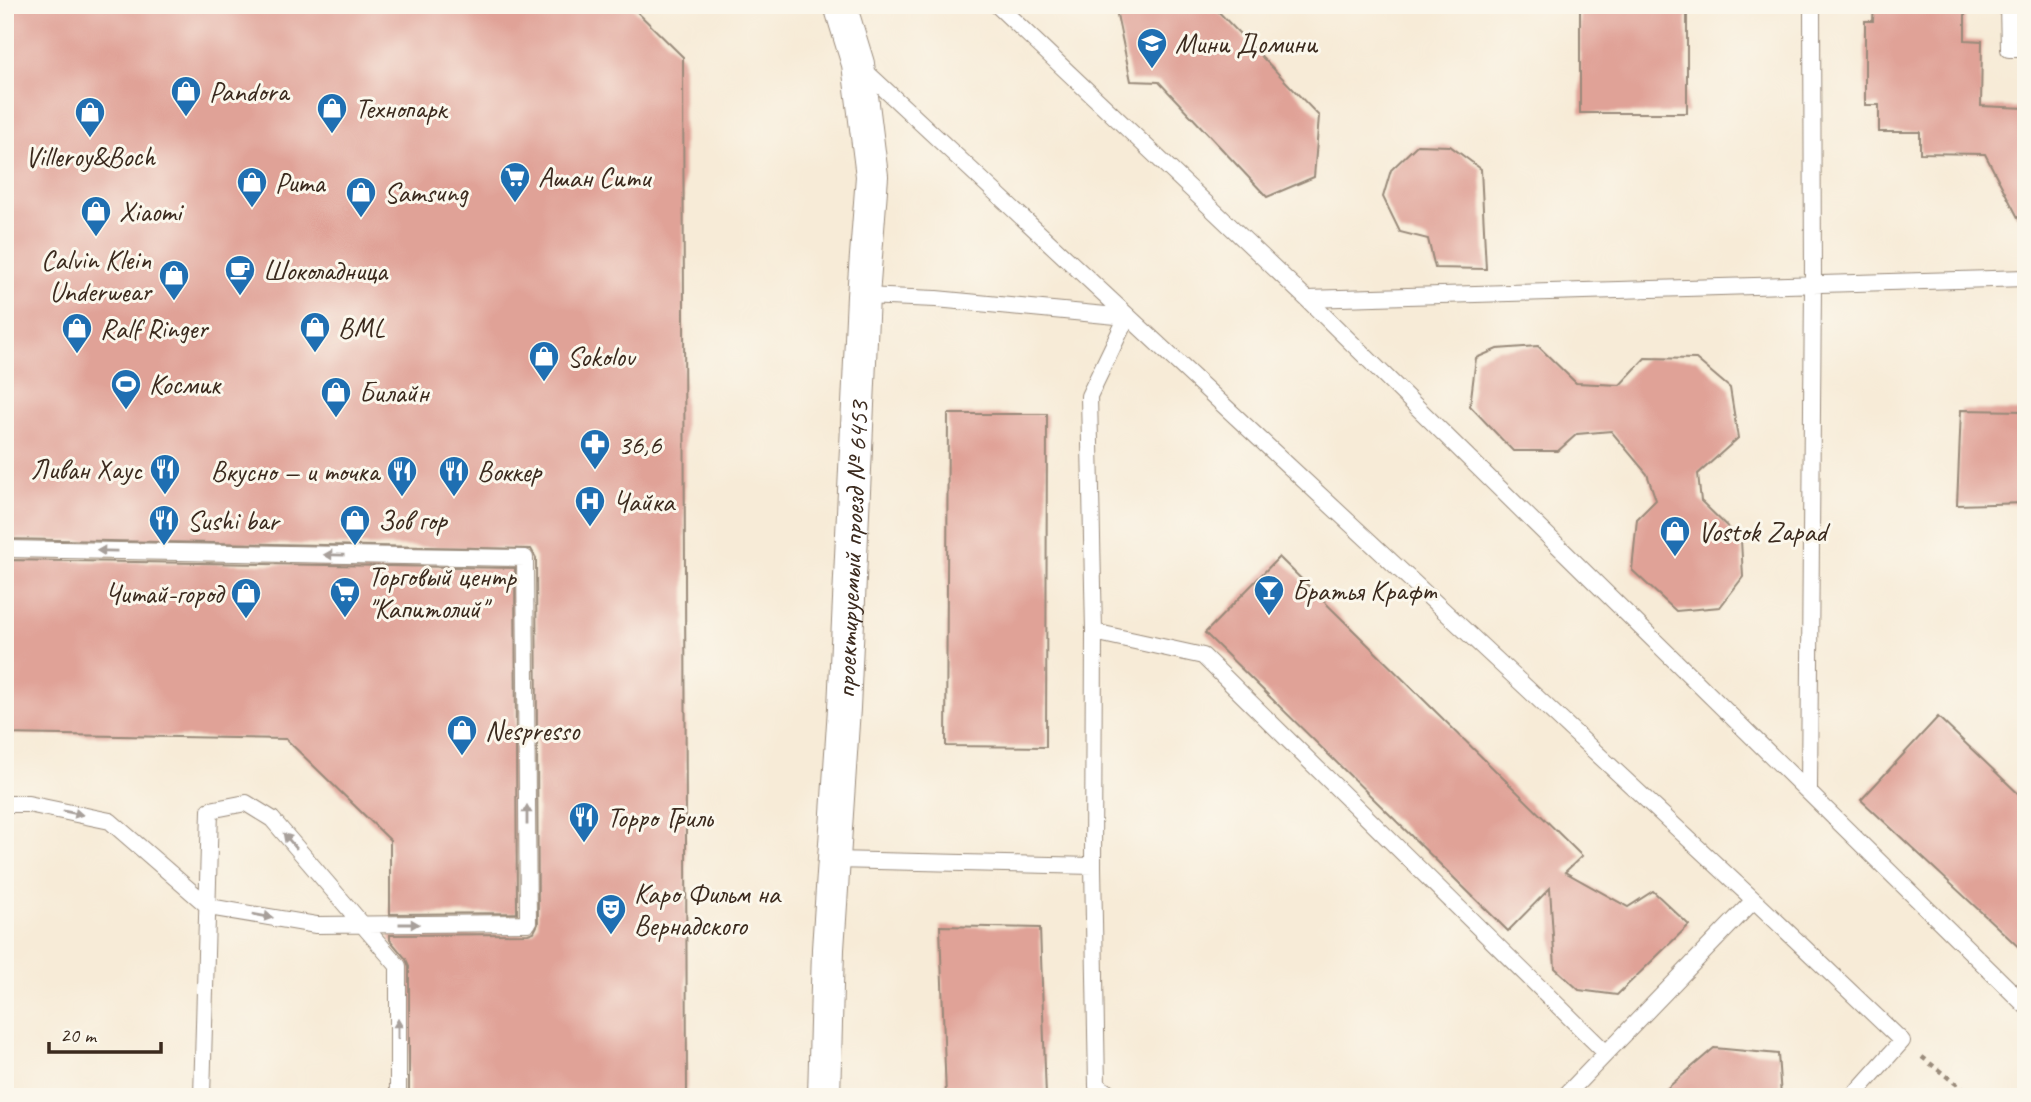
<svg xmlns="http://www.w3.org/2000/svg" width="2031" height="1102" font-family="Caveat,sans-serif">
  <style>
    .building { fill: #e0a297 }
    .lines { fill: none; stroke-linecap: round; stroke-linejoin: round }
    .service-casing { stroke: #998a7a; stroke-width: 18 }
    .minor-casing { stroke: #998a7a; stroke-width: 34 }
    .path { stroke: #998a7a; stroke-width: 4.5; stroke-dasharray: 5 5; stroke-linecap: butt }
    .service { stroke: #fff; stroke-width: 16 }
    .minor { stroke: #fff; stroke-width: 32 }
    .oneway { fill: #a79f9a }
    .labels { text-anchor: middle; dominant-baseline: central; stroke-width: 6; stroke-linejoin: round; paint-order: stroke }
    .poi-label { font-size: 28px; fill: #3b2a1e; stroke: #fbf7ec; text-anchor: start }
    .street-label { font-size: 28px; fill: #3b2a1e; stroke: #fbf7ec }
  </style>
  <rect width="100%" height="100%" fill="#fbf7ec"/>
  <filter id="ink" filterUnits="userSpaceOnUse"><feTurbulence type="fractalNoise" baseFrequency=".0143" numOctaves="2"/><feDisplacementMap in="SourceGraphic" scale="14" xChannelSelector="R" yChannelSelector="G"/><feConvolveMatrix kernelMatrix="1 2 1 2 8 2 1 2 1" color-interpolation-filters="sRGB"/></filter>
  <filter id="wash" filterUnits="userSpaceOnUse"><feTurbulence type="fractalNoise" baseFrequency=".00686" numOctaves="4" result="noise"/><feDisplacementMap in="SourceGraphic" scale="28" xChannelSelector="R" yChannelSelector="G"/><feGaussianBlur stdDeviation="1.57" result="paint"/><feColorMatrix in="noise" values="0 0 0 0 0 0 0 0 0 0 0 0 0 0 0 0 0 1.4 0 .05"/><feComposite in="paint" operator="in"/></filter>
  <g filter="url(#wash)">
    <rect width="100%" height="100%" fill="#f7ebd7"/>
    <g id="blocks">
      <path class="building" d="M5,5H630L683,57L687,1097H409V966L406,959L390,940V935L528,934L534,932L538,924L536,558L531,549L5,539Z
        M1115,5H1212L1319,116L1314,177L1267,197L1159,82L1131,81Z
        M1580,5H1687V113H1580Z
        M1874,5H1965V40L1982,41L1981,106L2026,108V233L1985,154L1920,153V132H1879V105H1865V21H1873Z
        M1417,145L1450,146L1481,169L1486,269L1435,268L1428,239L1400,232L1383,197L1391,170Z
        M1538,346L1576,383L1620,385L1645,358L1696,359L1730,388L1738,438L1698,474L1701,501L1741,540L1743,577L1720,607L1676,611L1632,570L1637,519L1656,500L1647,474L1611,431L1577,434L1558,451H1513L1470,406L1476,358L1497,349Z
        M1961,410L2026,411V503L1957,505Z
        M948,414H1047L1046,747L946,746Z
        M1279,557L1582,856L1565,872L1628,907L1653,891L1689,925L1617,995L1579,990L1555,968L1550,888L1508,931L1205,633Z
        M5,560L515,568L517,913L390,914V840L286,739L5,734Z
        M1938,717L2026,801V954L1861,800Z
        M940,926L1040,928L1046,1097H946Z
        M1714,1048L1778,1054L1781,1097H1657Z"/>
    </g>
  </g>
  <g filter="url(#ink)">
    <use href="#blocks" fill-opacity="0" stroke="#998a7a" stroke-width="2"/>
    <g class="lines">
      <g class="service-casing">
        <path id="service" d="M997,5L1307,299L2026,1006
          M2008,5L2009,49H2026
          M862,68L1754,900L1902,1041L1852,1097
          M863,296L936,299L1127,317L1089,396L1094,632L1093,866L1097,1086L1115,1097
          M1307,299L2026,278
          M5,549L525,558L528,923L316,925L209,907L110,821L28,804H5
          M1094,632L1203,656L1606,1053
          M1809,790L1813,284L1812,5
          M834,860L1093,866
          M202,1097L210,810L246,803L272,819L398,966V1097
          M1564,1097L1754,900"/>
      </g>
      <g class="minor-casing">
        <g id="minor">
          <path id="s1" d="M824,1097L828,949L844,708L863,296L872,176L858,64L840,5"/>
        </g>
      </g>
      <path class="path" d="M1922,1057L1964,1090L1977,1097"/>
      <use href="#service" class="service"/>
      <use href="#minor" class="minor"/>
    </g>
    <defs><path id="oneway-solid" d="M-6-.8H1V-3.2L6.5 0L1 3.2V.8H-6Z" transform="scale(1.75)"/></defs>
    <g class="oneway">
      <use href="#oneway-solid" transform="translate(107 551) rotate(-179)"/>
      <use href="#oneway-solid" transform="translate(334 555) rotate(-179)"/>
      <use href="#oneway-solid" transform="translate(73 813) rotate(12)"/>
      <use href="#oneway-solid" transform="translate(527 815) rotate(-90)"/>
      <use href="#oneway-solid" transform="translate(290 841) rotate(-131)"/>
      <use href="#oneway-solid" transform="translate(263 916) rotate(10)"/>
      <use href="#oneway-solid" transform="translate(409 924)"/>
      <use href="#oneway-solid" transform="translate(398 1029) rotate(-90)"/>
    </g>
  </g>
  <defs>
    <g id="school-pin" transform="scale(1.575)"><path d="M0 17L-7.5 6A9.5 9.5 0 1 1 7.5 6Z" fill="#1f6fb2" stroke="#fbf7ec"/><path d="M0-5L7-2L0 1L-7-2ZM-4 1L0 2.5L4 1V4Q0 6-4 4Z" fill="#fff"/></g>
    <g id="shop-pin" transform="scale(1.575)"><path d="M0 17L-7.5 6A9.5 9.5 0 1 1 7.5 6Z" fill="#1f6fb2" stroke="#fbf7ec"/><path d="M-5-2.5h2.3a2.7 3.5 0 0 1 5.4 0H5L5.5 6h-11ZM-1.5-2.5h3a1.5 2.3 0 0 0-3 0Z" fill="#fff"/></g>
    <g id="supermarket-pin" transform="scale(1.575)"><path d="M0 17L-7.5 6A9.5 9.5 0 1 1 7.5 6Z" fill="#1f6fb2" stroke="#fbf7ec"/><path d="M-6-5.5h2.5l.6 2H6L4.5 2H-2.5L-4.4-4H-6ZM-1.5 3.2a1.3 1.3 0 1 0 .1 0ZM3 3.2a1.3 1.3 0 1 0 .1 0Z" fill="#fff"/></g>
    <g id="cafe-pin" transform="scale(1.575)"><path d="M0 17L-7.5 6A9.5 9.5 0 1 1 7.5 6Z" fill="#1f6fb2" stroke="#fbf7ec"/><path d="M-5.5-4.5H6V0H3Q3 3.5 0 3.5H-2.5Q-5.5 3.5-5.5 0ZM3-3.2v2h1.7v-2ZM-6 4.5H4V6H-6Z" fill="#fff"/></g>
    <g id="stadium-pin" transform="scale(1.575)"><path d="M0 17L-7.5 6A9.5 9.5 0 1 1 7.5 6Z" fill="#1f6fb2" stroke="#fbf7ec"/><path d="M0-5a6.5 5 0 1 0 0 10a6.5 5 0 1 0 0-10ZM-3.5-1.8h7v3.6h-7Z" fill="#fff"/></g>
    <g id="pharmacy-pin" transform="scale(1.575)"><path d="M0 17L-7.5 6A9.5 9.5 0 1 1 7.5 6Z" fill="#1f6fb2" stroke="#fbf7ec"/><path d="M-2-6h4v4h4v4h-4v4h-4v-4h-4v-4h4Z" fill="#fff"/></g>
    <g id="restaurant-pin" transform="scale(1.575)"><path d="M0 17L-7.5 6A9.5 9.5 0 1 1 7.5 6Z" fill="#1f6fb2" stroke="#fbf7ec"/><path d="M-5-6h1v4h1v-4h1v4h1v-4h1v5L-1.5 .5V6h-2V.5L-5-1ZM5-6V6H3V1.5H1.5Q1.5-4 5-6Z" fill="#fff"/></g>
    <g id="hospital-pin" transform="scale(1.575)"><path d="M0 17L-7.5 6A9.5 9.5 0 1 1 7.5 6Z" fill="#1f6fb2" stroke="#fbf7ec"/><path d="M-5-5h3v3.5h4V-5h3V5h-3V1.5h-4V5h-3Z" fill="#fff"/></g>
    <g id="bar-pin" transform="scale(1.575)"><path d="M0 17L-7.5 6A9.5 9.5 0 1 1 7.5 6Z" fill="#1f6fb2" stroke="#fbf7ec"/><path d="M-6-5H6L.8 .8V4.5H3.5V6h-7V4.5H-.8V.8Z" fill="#fff"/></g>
    <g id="theatre-pin" transform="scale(1.575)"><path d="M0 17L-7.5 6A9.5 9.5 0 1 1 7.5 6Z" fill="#1f6fb2" stroke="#fbf7ec"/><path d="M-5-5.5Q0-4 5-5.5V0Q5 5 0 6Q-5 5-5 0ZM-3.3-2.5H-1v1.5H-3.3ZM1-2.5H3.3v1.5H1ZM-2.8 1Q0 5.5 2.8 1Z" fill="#fff"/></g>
  </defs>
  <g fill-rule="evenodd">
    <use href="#school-pin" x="1152" y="43"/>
    <use href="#shop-pin" x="186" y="91"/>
    <use href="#shop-pin" x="332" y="108"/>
    <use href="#shop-pin" x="90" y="112"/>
    <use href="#supermarket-pin" x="515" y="177"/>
    <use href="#shop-pin" x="252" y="182"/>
    <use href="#shop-pin" x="361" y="192"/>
    <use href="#shop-pin" x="96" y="211"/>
    <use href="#cafe-pin" x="240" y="270"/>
    <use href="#shop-pin" x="174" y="275"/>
    <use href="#shop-pin" x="315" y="327"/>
    <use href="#shop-pin" x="77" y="328"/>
    <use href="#shop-pin" x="544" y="356"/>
    <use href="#stadium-pin" x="126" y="384"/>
    <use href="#shop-pin" x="336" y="392"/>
    <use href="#pharmacy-pin" x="595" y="444"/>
    <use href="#restaurant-pin" x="165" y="469"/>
    <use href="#restaurant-pin" x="402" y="471"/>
    <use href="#restaurant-pin" x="454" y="471"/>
    <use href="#hospital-pin" x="590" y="501"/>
    <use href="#restaurant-pin" x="164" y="520"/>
    <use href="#shop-pin" x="355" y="520"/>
    <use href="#shop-pin" x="1675" y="531"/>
    <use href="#bar-pin" x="1269" y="590"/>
    <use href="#supermarket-pin" x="345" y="592"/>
    <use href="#shop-pin" x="246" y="593"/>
    <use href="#shop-pin" x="462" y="730"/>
    <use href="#restaurant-pin" x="584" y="817"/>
    <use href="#theatre-pin" x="611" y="909"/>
  </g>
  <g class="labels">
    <g class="poi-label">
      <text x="1175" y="43">Мини Домини</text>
      <text x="209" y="91">Pandora</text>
      <text x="355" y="108">Технопарк</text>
      <text x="90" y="156" text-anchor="middle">Villeroy&amp;Boch</text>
      <text x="538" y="177">Ашан Сити</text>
      <text x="275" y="182">Puma</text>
      <text x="384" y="192">Samsung</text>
      <text x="119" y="211">Xiaomi</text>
      <text x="151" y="259" text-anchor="end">Calvin Klein<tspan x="151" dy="32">Underwear</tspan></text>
      <text x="263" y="270">Шоколадница</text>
      <text x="338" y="327">BML</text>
      <text x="100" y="328">Ralf Ringer</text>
      <text x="567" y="356">Sokolov</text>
      <text x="149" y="384">Космик</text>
      <text x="359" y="392">Билайн</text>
      <text x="618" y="444">36,6</text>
      <text x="142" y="469" text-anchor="end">Ливан Хаус</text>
      <text x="379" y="471" text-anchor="end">Вкусно — и точка</text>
      <text x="477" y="471">Воккер</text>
      <text x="613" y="501">Чайка</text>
      <text x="187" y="520">Sushi bar</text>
      <text x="378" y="520">Зов гор</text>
      <text x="1698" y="531">Vostok Zapad</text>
      <text x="368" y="576">Торговый центр<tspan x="368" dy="32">"Капитолий"</tspan></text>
      <text x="1292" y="590">Братья Крафт</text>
      <text x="223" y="593" text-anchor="end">Читай-город</text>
      <text x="485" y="730">Nespresso</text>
      <text x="607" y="817">Торро Гриль</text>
      <text x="634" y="893">Каро Фильм на<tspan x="634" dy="32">Вернадского</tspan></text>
    </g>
    <g class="street-label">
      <text stroke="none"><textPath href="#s1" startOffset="548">проектируемый проезд № 6453</textPath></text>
    </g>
  </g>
  <rect width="2031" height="1102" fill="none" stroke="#fbf7ec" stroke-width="28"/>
  <path d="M49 1042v10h112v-10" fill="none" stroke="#3b2a1e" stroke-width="3.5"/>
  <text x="60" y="1042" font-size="21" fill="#3b2a1e" stroke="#fbf7ec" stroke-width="5" paint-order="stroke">20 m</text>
</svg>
